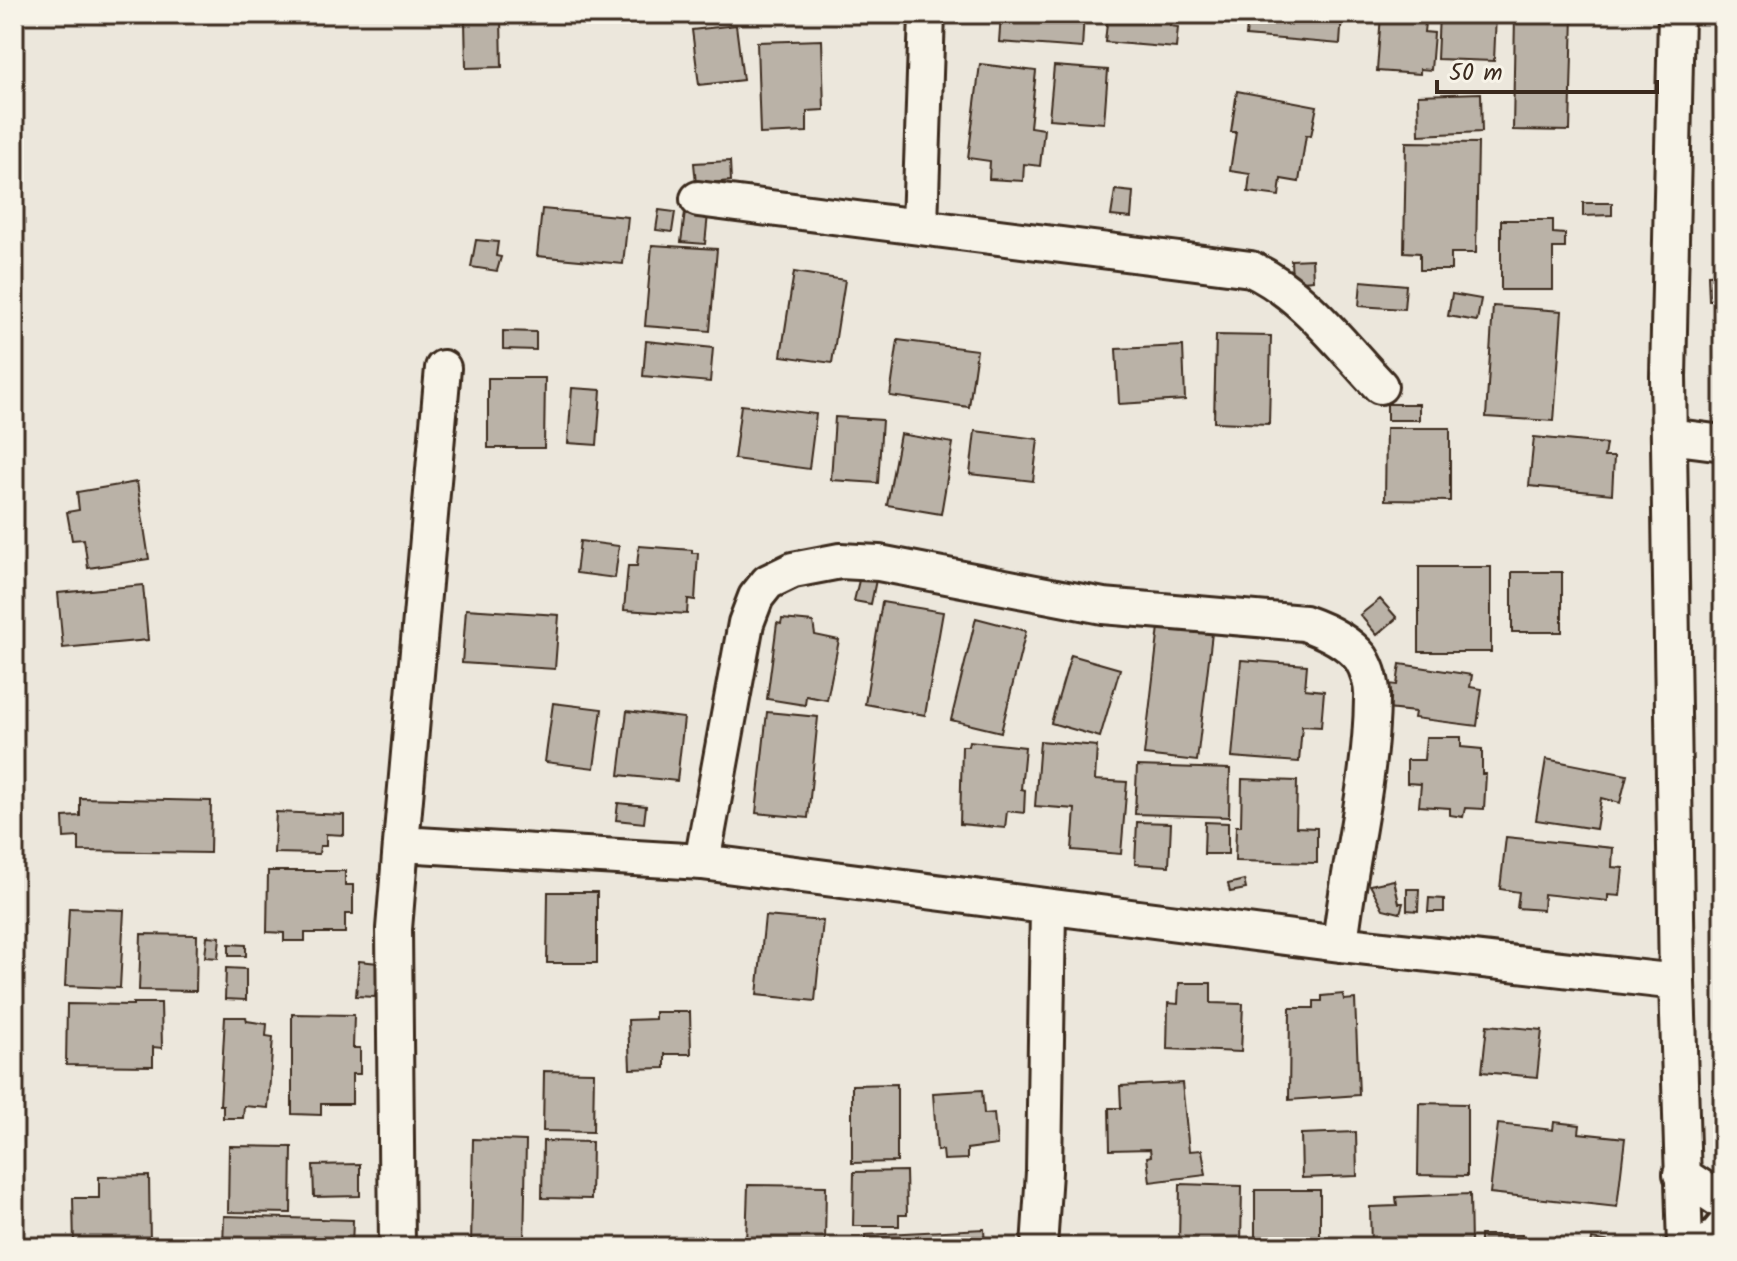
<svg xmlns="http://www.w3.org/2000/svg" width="1737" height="1261" font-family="Kalam,sans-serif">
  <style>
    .building { fill: #bab2a7; stroke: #3b2a1e; stroke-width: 2 }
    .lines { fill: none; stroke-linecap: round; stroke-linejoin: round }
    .street-casing { stroke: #3b2a1e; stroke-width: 40 }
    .street { stroke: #f7f3e8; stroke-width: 34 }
  </style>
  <rect width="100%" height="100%" fill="#ece7dc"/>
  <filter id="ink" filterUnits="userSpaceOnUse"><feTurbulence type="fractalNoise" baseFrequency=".0125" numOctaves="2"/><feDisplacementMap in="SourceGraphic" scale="16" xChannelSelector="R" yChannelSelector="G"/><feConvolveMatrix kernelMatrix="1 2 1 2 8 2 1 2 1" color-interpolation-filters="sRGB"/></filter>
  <g filter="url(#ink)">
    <path class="building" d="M1001,14H1084L1082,48L999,42Z
      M1108,14H1171L1170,26L1178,27L1176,48L1105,42Z
      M1248,14H1342L1340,44L1246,36Z
      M1381,14H1426L1424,32L1434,33L1431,70L1420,69V74L1377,71Z
      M1439,14H1496L1494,61L1437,59Z
      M1515,14H1573L1570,131L1513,130Z
      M1715,14H1723V34H1716Z
      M501,19L502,67L466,68L465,20Z
      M736,25L743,80L699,85L692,30Z
      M822,40L824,110L807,111V132L760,134L757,42Z
      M980,64L1036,71L1030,127L1044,129L1040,166L1024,164L1023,181L989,179L990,161L968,158Z
      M1054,66L1108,70L1104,123L1049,119Z
      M1237,91L1317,106L1311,136L1306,135L1299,182L1281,179L1279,196L1248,192L1250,174L1230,171L1236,132H1231Z
      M1481,93L1482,132L1419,135L1418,95Z
      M1406,142L1478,143L1476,253H1451V270H1420V253L1404,252Z
      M730,161L731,181L696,184L694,163Z
      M1115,190L1133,192L1131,218L1111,216Z
      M1583,203H1612V215L1583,216Z
      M542,209L628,217L623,264L537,256Z
      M659,210L675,212L672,232L656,230Z
      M685,212L708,214L705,244L681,242Z
      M1501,220H1553V233L1565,234V248H1553V290H1501Z
      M476,240L498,242L496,256L501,257L497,271L471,267Z
      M652,245L717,249L710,331L645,326Z
      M1312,259L1313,280L1292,282L1291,260Z
      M794,272L845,280L832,363L781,356Z
      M1723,274V300H1709L1708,275Z
      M1361,281L1406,285L1404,309L1359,306Z
      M1452,294L1481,299L1477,321L1448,316Z
      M1493,306L1562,311L1554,421L1486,417Z
      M503,331L536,332V350L503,349Z
      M1216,335L1271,336L1269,424L1214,422Z
      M898,340L977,350L969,407L890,396Z
      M646,341L713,348L710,382L643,376Z
      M1183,346L1185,400L1119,404L1116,349Z
      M488,378H545L544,448H488Z
      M572,388L601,390L597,445L568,443Z
      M1387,404H1419V420H1387Z
      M741,405L816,414L809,469L734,459Z
      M835,417L882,420L878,483L831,480Z
      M1386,428H1450V501L1385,500Z
      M975,431L1038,439L1033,481L970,474Z
      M900,434L953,443L941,514L887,505Z
      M1534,437L1606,444L1604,457H1614L1612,494L1529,486Z
      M137,482L149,559L88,568L84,539L72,540L67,512L79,510L77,492Z
      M580,541L619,546L615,578L576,573Z
      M639,546L692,550V553H698L695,600L688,599L687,614L624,610L628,566H637Z
      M1419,567H1491V652H1419Z
      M861,572L877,575L871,604L854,601Z
      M1512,572H1562V632H1512Z
      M143,585L148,640L63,648L58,593Z
      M1380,599L1397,618L1377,635L1360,615Z
      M882,602L943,612L925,715L865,704Z
      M466,609L559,615L555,669L462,663Z
      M976,618L1026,631L1001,732L951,720Z
      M782,619L813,622L815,635L839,640L827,700L806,696L805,705L767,699L777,623L781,624Z
      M1159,627L1212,633L1197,761L1144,755Z
      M1071,655L1120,669L1100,737L1051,723Z
      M1241,660L1307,665L1305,689L1324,691L1321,727L1302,726L1299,762L1232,757Z
      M1400,664L1472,675L1470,687L1482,689L1477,726L1414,718L1415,712L1387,709L1389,684L1397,685Z
      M553,703L602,709L594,768L545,762Z
      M627,711L684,718L677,781L619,775Z
      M767,712L818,717L808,818L756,813Z
      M1426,737H1461V747L1482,749V774H1486L1484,809L1465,808L1463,817L1450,815V808L1419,806L1421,784L1407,783V760H1424Z
      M969,741L1025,747L1021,789L1025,790L1024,813L1007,811L1005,828L960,824L962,746H968Z
      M1040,741L1097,746L1095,780L1127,782L1121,854L1072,850L1075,809L1035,806Z
      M1546,759L1627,775L1620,803L1601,798L1596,829L1536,820Z
      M1137,766L1230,769L1229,817L1135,814Z
      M1242,779L1297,781L1296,827L1317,828V863L1235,861L1236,826H1241Z
      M80,798L211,801L210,853L79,851V837L64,838L63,817L80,816Z
      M618,803L646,806L644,823L616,820Z
      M276,812L344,815V835L326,834V846H320L319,854L274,853Z
      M1137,822L1171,823L1169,866L1135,864Z
      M1205,822L1228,823V854H1204Z
      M1506,837L1613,848L1612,867L1623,868L1620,896L1608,895V901L1544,894L1543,910L1517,908L1519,892L1500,889Z
      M268,871H345V885H353V914H345V933H305V941H284V933L267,932Z
      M1244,880L1246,889L1230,892L1228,884Z
      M1394,880L1399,903H1403L1400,913L1383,909L1370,885Z
      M1407,889H1419L1418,911L1407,910Z
      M548,892H597V963H547Z
      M1429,898L1444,899V912H1428Z
      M69,908L124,910L120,988L65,986Z
      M765,916L823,921L815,1001L757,995Z
      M141,934L197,935L196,991L139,990Z
      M207,936L220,937L218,958L205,957Z
      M229,944L246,945V956H229Z
      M359,961L378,963L375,997L356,996Z
      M226,968L246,969V1000L225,999Z
      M1179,983H1211V1003L1243,1004L1241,1052L1167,1049L1168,1003L1178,1004Z
      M1343,994L1344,1000L1355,999L1359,1095L1289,1100L1290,1008H1314V1001H1322V996Z
      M133,1003H161L162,1048L153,1047V1066L66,1065L67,1004L133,1005Z
      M655,1012H690L691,1054H665V1068L630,1069L628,1020L655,1019Z
      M292,1014L354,1015L353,1048H360V1074H352V1104H321V1115L292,1114Z
      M225,1017H246L247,1021L267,1024L266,1036L273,1037L268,1108L244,1106L243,1118H223V1105H220Z
      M1487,1025L1542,1030L1537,1077L1482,1072Z
      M544,1071L594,1072L593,1132L543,1131Z
      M1182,1083L1189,1151L1202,1150L1206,1175L1150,1182L1147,1157L1151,1156L1150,1149L1110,1150L1109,1108H1121L1120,1086Z
      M897,1084V1162L852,1163V1085Z
      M982,1090L984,1114L994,1113L997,1145L967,1149V1159L944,1160L943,1150L937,1151L933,1093Z
      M1419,1103L1467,1104V1176L1418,1175Z
      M1554,1122L1580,1125L1579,1133L1625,1138L1617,1207L1490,1193L1498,1124L1553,1130Z
      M1356,1132L1357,1176L1302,1178L1301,1134Z
      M473,1139L526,1141L524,1247H471Z
      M543,1141L592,1142L591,1199L542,1198Z
      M229,1146L292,1147L291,1213L228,1212Z
      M360,1164V1196L314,1197L313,1165Z
      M906,1171L907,1215H899V1226H853L854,1172Z
      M149,1176L150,1244H130V1247H74L73,1198H99V1177Z
      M1180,1184L1242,1186L1241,1247H1179Z
      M748,1185L826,1186L825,1244H815V1247H777V1243H746Z
      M1255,1190H1320V1240H1255Z
      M1470,1194L1471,1245L1371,1247L1370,1207L1397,1206L1396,1197Z
      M224,1216L353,1220L352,1247H223Z
      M984,1229L985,1247H865V1235Z
      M1480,1235H1522V1247H1480Z
      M1592,1239L1612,1242L1611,1247H1591Z"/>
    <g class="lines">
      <g class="street-casing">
        <path id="street" d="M1676,14L1668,376L1677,982L1685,1247
          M698,199L1251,269C1304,294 1340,344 1380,386
          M920,225L927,14
          M1669,436L1723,443
          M401,844L443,368
          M702,862L746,623L756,597L768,582L793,570L840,561L879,563L1103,606L1304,623C1324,630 1347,640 1361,658C1368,669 1373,686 1372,699C1371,782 1349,862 1340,944
          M1681,1174L1723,1202
          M397,1247L394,929L401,844L702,862L1340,944L1677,982
          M1039,1247L1044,1172L1048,908
          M1707,1247L1723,1228"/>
      </g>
      <use href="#street" class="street"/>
    </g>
  </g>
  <rect width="1737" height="1261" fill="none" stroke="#f7f3e8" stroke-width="48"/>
  <rect x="24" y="24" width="1689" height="1213" fill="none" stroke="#3b2a1e" stroke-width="3" filter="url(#ink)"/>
  <path d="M1437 80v12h220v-12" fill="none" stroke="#3b2a1e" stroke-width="4"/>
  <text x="1449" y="80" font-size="24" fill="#3b2a1e" stroke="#f7f3e8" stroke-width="6" paint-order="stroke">50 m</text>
</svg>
